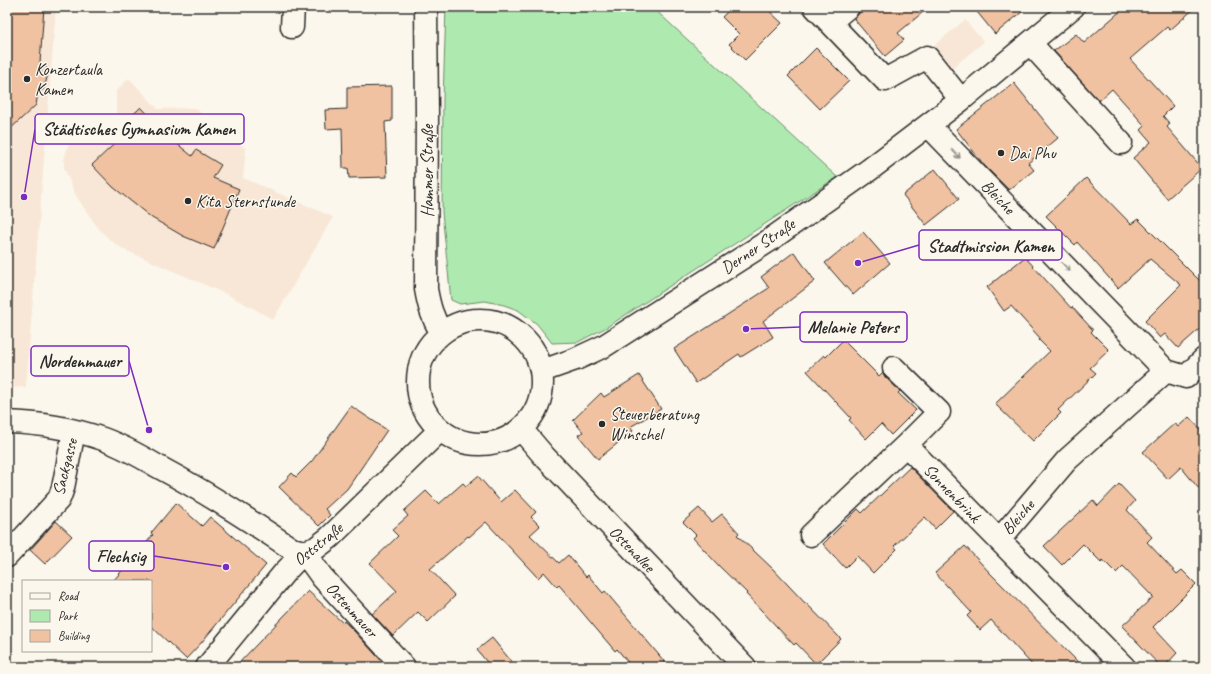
<svg xmlns="http://www.w3.org/2000/svg" width="1211" height="674" font-family="Caveat,sans-serif">
  <style>
    .built { fill: #f8e7d6 }
    .green { fill: #aeeaaf; stroke: #6c8a6d }
    .building { fill: #f1c2a1; stroke: #2b2b2b }
    .lines { fill: none; stroke-linecap: round; stroke-linejoin: round }
    .minor-casing { stroke: #2b2b2b; stroke-width: 25 }
    .minor { stroke: #fbf7ec; stroke-width: 22 }
    .oneway { stroke: #93918c }
    .poi-dot { fill: #2b2b2b; stroke: #fbf7ec; stroke-width: 1.5 }
    .labels { text-anchor: middle; dominant-baseline: central; stroke-width: 3; stroke-linejoin: round; paint-order: stroke }
    .poi-label { font-size: 17px; fill: #2b2b2b; stroke: #fbf7ec; text-anchor: start }
    .street-label { font-size: 17px; fill: #2b2b2b; stroke: #fbf7ec }
    .leader { fill: none; stroke: #7b2cbf; stroke-width: 1.5 }
    .callout-dot { fill: #7b2cbf; stroke: #fbf7ec; stroke-width: 1.5 }
    .callout { fill: #fbf7ec; stroke: #7b2cbf; stroke-width: 1.5 }
    .callout-label { font-size: 18px; text-anchor: middle; font-weight: bold; fill: #2b2b2b }
  </style>
  <rect width="100%" height="100%" fill="#fbf7ec"/>
  <filter id="ink" filterUnits="userSpaceOnUse"><feTurbulence type="fractalNoise" baseFrequency=".025" numOctaves="2"/><feDisplacementMap in="SourceGraphic" scale="8" xChannelSelector="R" yChannelSelector="G"/><feConvolveMatrix kernelMatrix="1 2 1 2 8 2 1 2 1" color-interpolation-filters="sRGB"/></filter>
  <g filter="url(#ink)">
    <path class="built" d="M7,7H56L26,387L7,388Z
      M965,20L984,42L952,68L933,46Z
      M129,78L158,109L195,108L246,149L243,178L333,217L273,320L255,309L226,294L125,250L111,241L98,228L84,208L75,194L64,168V159L68,146L78,134L90,126L116,117V91Z"/>
    <path class="green" d="M446,7H652L837,177L607,327L578,342L552,343L537,324L518,310L504,305L485,301L460,304L451,300L442,212L443,100Z"/>
    <path class="building" d="M7,7H44L40,63L49,70L44,89L38,93L36,105L7,132Z
      M732,7H765L782,23L745,60L729,44L739,34L722,17Z
      M865,7H929L898,33L904,40L885,56L854,19Z
      M973,7H1028L995,34Z
      M1125,7H1196L1170,30L1167,27L1130,59L1173,106L1163,116L1170,124L1167,127L1202,168L1167,199L1133,158L1151,142L1141,130L1145,126L1112,89L1099,101L1054,51L1076,34L1084,43Z
      M816,48L849,81L820,109L788,76Z
      M1014,83L1058,138L1028,163L1034,170L1009,190L984,165L956,129Z
      M392,86V121L385,122L387,177L349,178L348,168H343L342,128L326,129L325,110L347,109V87Z
      M141,107L155,122L153,124L192,156L196,150L221,165L213,178L239,189L214,249L183,236L152,218L113,187L92,165L129,130L123,124Z
      M935,169L959,199L926,225L903,195Z
      M1086,178L1131,224L1138,219L1204,285V325L1178,348L1165,334L1160,338L1145,321L1181,285L1150,259L1118,288L1077,242L1075,245L1046,216Z
      M863,232L890,263L853,295L825,263Z
      M794,252L815,281L763,321L773,337L741,357L739,354L696,383L674,349L769,288L761,277Z
      M1025,257L1071,308L1072,307L1093,330L1091,332L1109,350L1090,368L1096,373L1058,410L1061,413L1033,441L995,404L1050,351L1039,340L1040,338L1011,306L1004,311L987,287Z
      M843,340L879,376L883,372L885,377L900,391L898,393L916,410L891,435L881,424L866,439L849,420L851,418L807,371L824,355L826,357Z
      M639,375L661,409L630,427L633,431L598,459L578,435L583,432L573,420L601,393L604,397Z
      M351,406L387,430L347,489L325,509L330,515L319,526L279,487L292,473L296,477L312,461Z
      M1189,417L1204,433V495L1181,467L1168,479L1143,452L1175,423L1178,427Z
      M910,467L953,511L935,529L925,517L894,546L897,549L873,573L857,556L845,568L823,544L858,509L862,513Z
      M478,476L501,502L515,490L536,512L531,517L540,526L530,535L559,563L568,555L586,577L588,575L603,593L605,591L669,667H632L617,649L615,651L559,585L557,587L544,572L538,578L486,522L469,537L468,536L430,569L455,596L428,622L418,612L393,636L372,614L397,591L370,563L398,536L392,530L408,516L404,511L426,491L439,504L463,483L466,486Z
      M1119,484L1135,501L1127,510L1152,537L1147,542L1177,574L1182,570L1196,584L1153,627L1177,653L1164,667H1161L1122,626L1153,597L1123,566L1116,573L1103,560L1101,562L1083,544L1062,565L1044,546L1093,500L1098,506Z
      M176,503L202,526L210,517L266,565L201,643L186,659L151,626V581H113L153,535L151,533Z
      M699,508L712,522L722,514L739,533L737,535L772,568L805,603H806L841,639L816,664L796,643L794,645L746,594L747,593L720,567L693,538L696,535L683,522Z
      M56,521L72,536L45,564L30,550Z
      M965,546L990,573L1083,667H1034L991,620L980,630L967,616L971,612L935,573Z
      M308,591L343,623L344,621L354,631L387,667H235Z
      M492,638L516,667H491L477,650Z"/>
    <g class="lines">
      <g class="minor-casing">
        <path id="minor" d="M426,7L427,115L426,289C429,306 432,317 441,332
          M815,7L885,80L927,57L961,100
          M830,22L848,7
          M292,27L293,7
          M1030,43L1121,143
          M929,126L1166,371L1186,377L1204,359
          M418 382a62 62 0 1 1 124 0a62 62 0 1 1-124 0Z
          M894,368L939,412L906,445
          M542,371L576,359L604,346L767,242L869,170L961,100L1073,7
          M7,422C38,423 74,429 103,439C122,446 140,456 157,466C204,491 248,519 292,549L304,552
          M521,429L544,456L745,667
          M811,535L906,445L999,540
          M304,552L322,577L404,667
          M7,556L59,499L63,488L74,431
          M207,667L284,573L304,552L316,548L329,538L440,430
          M1124,667L999,540L1067,460L1166,371"/>
      </g>
      <use href="#minor" class="minor"/>
    </g>
    <defs><path id="oneway-shaft" d="M-6 0H5M1.5-3L5.5 0L1.5 3" fill="none" stroke-width="1.6" stroke-linecap="round" stroke-linejoin="round"/></defs>
    <g class="oneway">
      <use href="#oneway-shaft" transform="translate(956 154) rotate(46)"/>
      <use href="#oneway-shaft" transform="translate(1066 267) rotate(46)"/>
    </g>
  </g>
  <g class="poi-dot">
    <circle cx="27" cy="79" r="4"/>
    <circle cx="1001" cy="153" r="4"/>
    <circle cx="188" cy="201" r="4"/>
    <circle cx="602" cy="424" r="4"/>
  </g>
  <g class="labels">
    <g class="poi-label">
      <text x="35" y="69">Konzertaula<tspan x="35" dy="20">Kamen</tspan></text>
      <text x="1009" y="153">Dai Phu</text>
      <text x="196" y="201">Kita Sternstunde</text>
      <text x="610" y="414">Steuerberatung<tspan x="610" dy="20">Winschel</tspan></text>
    </g>
    <g class="street-label">
      <text transform="translate(427 171) rotate(-90)">Hammer Straße</text>
      <text transform="translate(998 197) rotate(46)">Bleiche</text>
      <text transform="translate(758 246) rotate(-34)">Derner Straße</text>
      <text transform="translate(65 467) rotate(-76)">Sackgasse</text>
      <text transform="translate(952 493) rotate(46)">Sonnenbrink</text>
      <text transform="translate(1018 517) rotate(-49)">Bleiche</text>
      <text transform="translate(318 544) rotate(-39)">Oststraße</text>
      <text transform="translate(632 549) rotate(46)">Ostenallee</text>
      <text transform="translate(352 610) rotate(48)">Ostenmauer</text>
    </g>
  </g>
  <path class="leader" d="M24 197L35 129M858 263L919 245M746 329L800 327M149 430L129 361M226 567L154 556"/>
  <g class="callout-dot">
    <circle cx="24" cy="197" r="4"/>
    <circle cx="858" cy="263" r="4"/>
    <circle cx="746" cy="329" r="4"/>
    <circle cx="149" cy="430" r="4"/>
    <circle cx="226" cy="567" r="4"/>
  </g>
  <g class="callout">
    <rect x="35" y="114" width="209" height="30" rx="4"/>
    <rect x="919" y="230" width="143" height="30" rx="4"/>
    <rect x="800" y="312" width="107" height="30" rx="4"/>
    <rect x="31" y="346" width="98" height="30" rx="4"/>
    <rect x="89" y="541" width="65" height="30" rx="4"/>
  </g>
  <g class="callout-label">
    <text x="139" y="135">Städtisches Gymnasium Kamen</text>
    <text x="991" y="252">Stadtmission Kamen</text>
    <text x="853" y="333">Melanie Peters</text>
    <text x="80" y="367">Nordenmauer</text>
    <text x="121" y="562">Flechsig</text>
  </g>
  <rect width="1211" height="674" fill="none" stroke="#fbf7ec" stroke-width="24"/>
  <rect x="12" y="12" width="1187" height="650" fill="none" stroke="#2b2b2b" stroke-width="1.5" filter="url(#ink)"/>
  <rect x="22" y="580" width="130" height="72" fill="#fbf7ec" stroke="#a8a59f"/>
  <rect x="30" y="593" width="20" height="6" fill="#fbf7ec" stroke="#a8a59f"/>
  <text x="58" y="600" font-size="12" fill="#2b2b2b">Road</text>
  <rect x="30" y="610" width="20" height="12" fill="#aeeaaf" stroke="#a8a59f"/>
  <text x="58" y="620" font-size="12" fill="#2b2b2b">Park</text>
  <rect x="30" y="630" width="20" height="12" fill="#f1c2a1" stroke="#a8a59f"/>
  <text x="58" y="640" font-size="12" fill="#2b2b2b">Building</text>
</svg>
